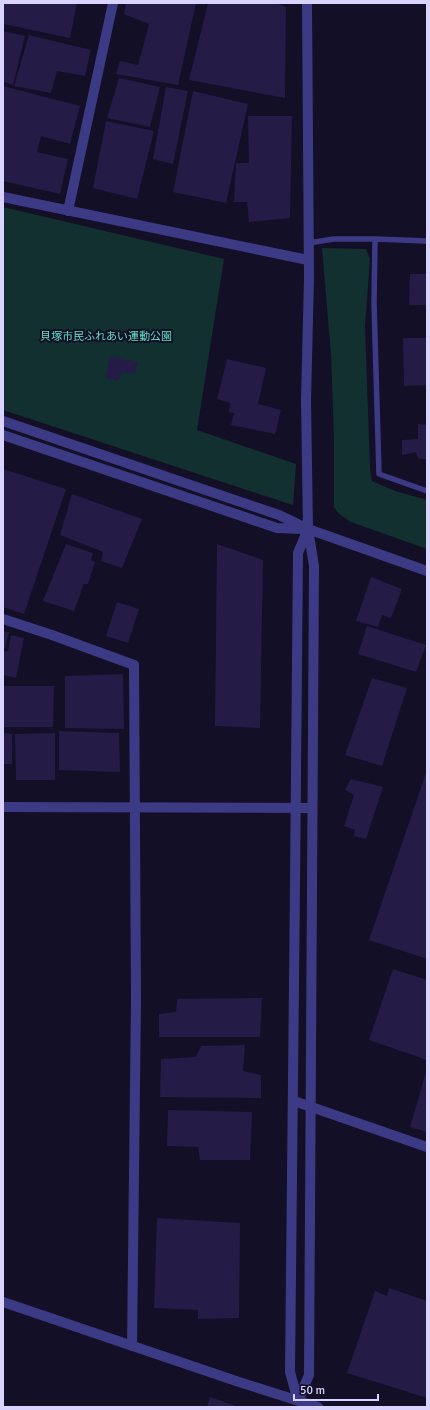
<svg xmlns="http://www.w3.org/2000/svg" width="430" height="1410" font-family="Signika,'Noto Sans JP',sans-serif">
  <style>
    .green { fill: #12302f }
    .building { fill: #241b47 }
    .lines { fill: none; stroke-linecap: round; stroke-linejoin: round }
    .service { stroke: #3d3a85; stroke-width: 5.5 }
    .minor { stroke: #3d3a85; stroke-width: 10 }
    .tertiary { stroke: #3d3a85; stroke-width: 10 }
    .labels { text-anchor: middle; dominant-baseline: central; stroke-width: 4; stroke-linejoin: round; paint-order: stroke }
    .park-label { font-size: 11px; fill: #5fe0c0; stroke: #130f26 }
  </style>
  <rect width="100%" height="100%" fill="#130f26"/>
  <path class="green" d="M3,207L224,259L197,430L296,464L293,505L3,410Z
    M322,248L366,249L370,259L365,326L370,469L372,481L395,491L427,500V549L351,522L339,514L334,507V438L331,354Z"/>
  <path class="building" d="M3,3H77L70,38L3,24Z
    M126,3H196L178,85L116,74L120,61L138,65L149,24L124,14Z
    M208,3H276L286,7L285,98L189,80Z
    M3,31L25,36L13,85L3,82Z
    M29,35L91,50L85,76L57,71L51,93L14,86Z
    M119,78L160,87L150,127L107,118Z
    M3,86L80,106L70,144L41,136L37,152L68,159L60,194L3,181Z
    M166,87L188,91L173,164L153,159Z
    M193,91L248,104L226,203L173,192Z
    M248,116H292L290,218L249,222L247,202H234L236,163H249Z
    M106,121L154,131L137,199L93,188Z
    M410,274H427V305H409Z
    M403,338H427V385L404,386Z
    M110,356L138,362L135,374L122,372L118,381L105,378Z
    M227,359L266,368L258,404L281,410L275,434L231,425L234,413L229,412L230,403L217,399Z
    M418,424L427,425V459H418L416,452L402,455V440L418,439Z
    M3,469L66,489L24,614L3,607Z
    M72,494L142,519L122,568L101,561L103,552L60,535Z
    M66,544L93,553L91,560L95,562L88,584H84L74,611L43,601Z
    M217,544L263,560L260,728L215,726Z
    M371,577L402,589L391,618L382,615L378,627L356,621Z
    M117,602L139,609L128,643L106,636Z
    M367,626L426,645L416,672L358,654Z
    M3,631L9,632L5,648H3Z
    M11,635L24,638L16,678L3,675V651H8Z
    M123,674L124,729L65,728V676Z
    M372,678L407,688L382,766L345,755Z
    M3,686H54L53,727H3Z
    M59,731L119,733L120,772L59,770Z
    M3,733L12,734V764H3Z
    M55,733V780H16L15,734Z
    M427,770V959L369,940Z
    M351,779L383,787L366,839L354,836L355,830L344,826L354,795L345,790Z
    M393,969L427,980V1060L369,1040Z
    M262,998L260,1037H159V1014L176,1012L177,999Z
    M245,1045L243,1071L261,1075V1098L160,1097L161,1059L196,1057L201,1046Z
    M427,1069V1132L410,1127Z
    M168,1110L252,1112L250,1160H200L198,1147L167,1146Z
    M157,1218L240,1223L239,1318L198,1319V1310L154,1308Z
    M389,1288L427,1301V1398L347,1373L375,1291L387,1296Z
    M210,1397L239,1407H207Z"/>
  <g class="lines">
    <path class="service" d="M375,239L427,241
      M308,243L334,239H375L374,303L379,474L427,491"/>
    <path class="minor" d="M3,197L308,260
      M68,211L113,3
      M3,619L52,635L134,665L136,999L132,1346
      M3,807L311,808
      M294,1101L427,1147"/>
    <path class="tertiary" d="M3,421L279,515L308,529L427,571
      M3,435L277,528L304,529
      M3,1302L239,1382L318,1407
      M298,1401L309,1375L314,566L308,529L306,400L309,278L307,3
      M298,1401L290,1372C294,1099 295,826 298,553L308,529"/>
  </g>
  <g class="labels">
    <g class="park-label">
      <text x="106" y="336">貝塚市民ふれあい運動公園</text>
    </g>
  </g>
  <rect width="430" height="1410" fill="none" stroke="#d9d4ff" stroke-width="8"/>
  <path d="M294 1394v6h84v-6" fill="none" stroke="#d9d4ff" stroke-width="2"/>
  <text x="300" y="1394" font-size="12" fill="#d9d4ff" stroke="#130f26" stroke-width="3" paint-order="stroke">50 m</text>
</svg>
